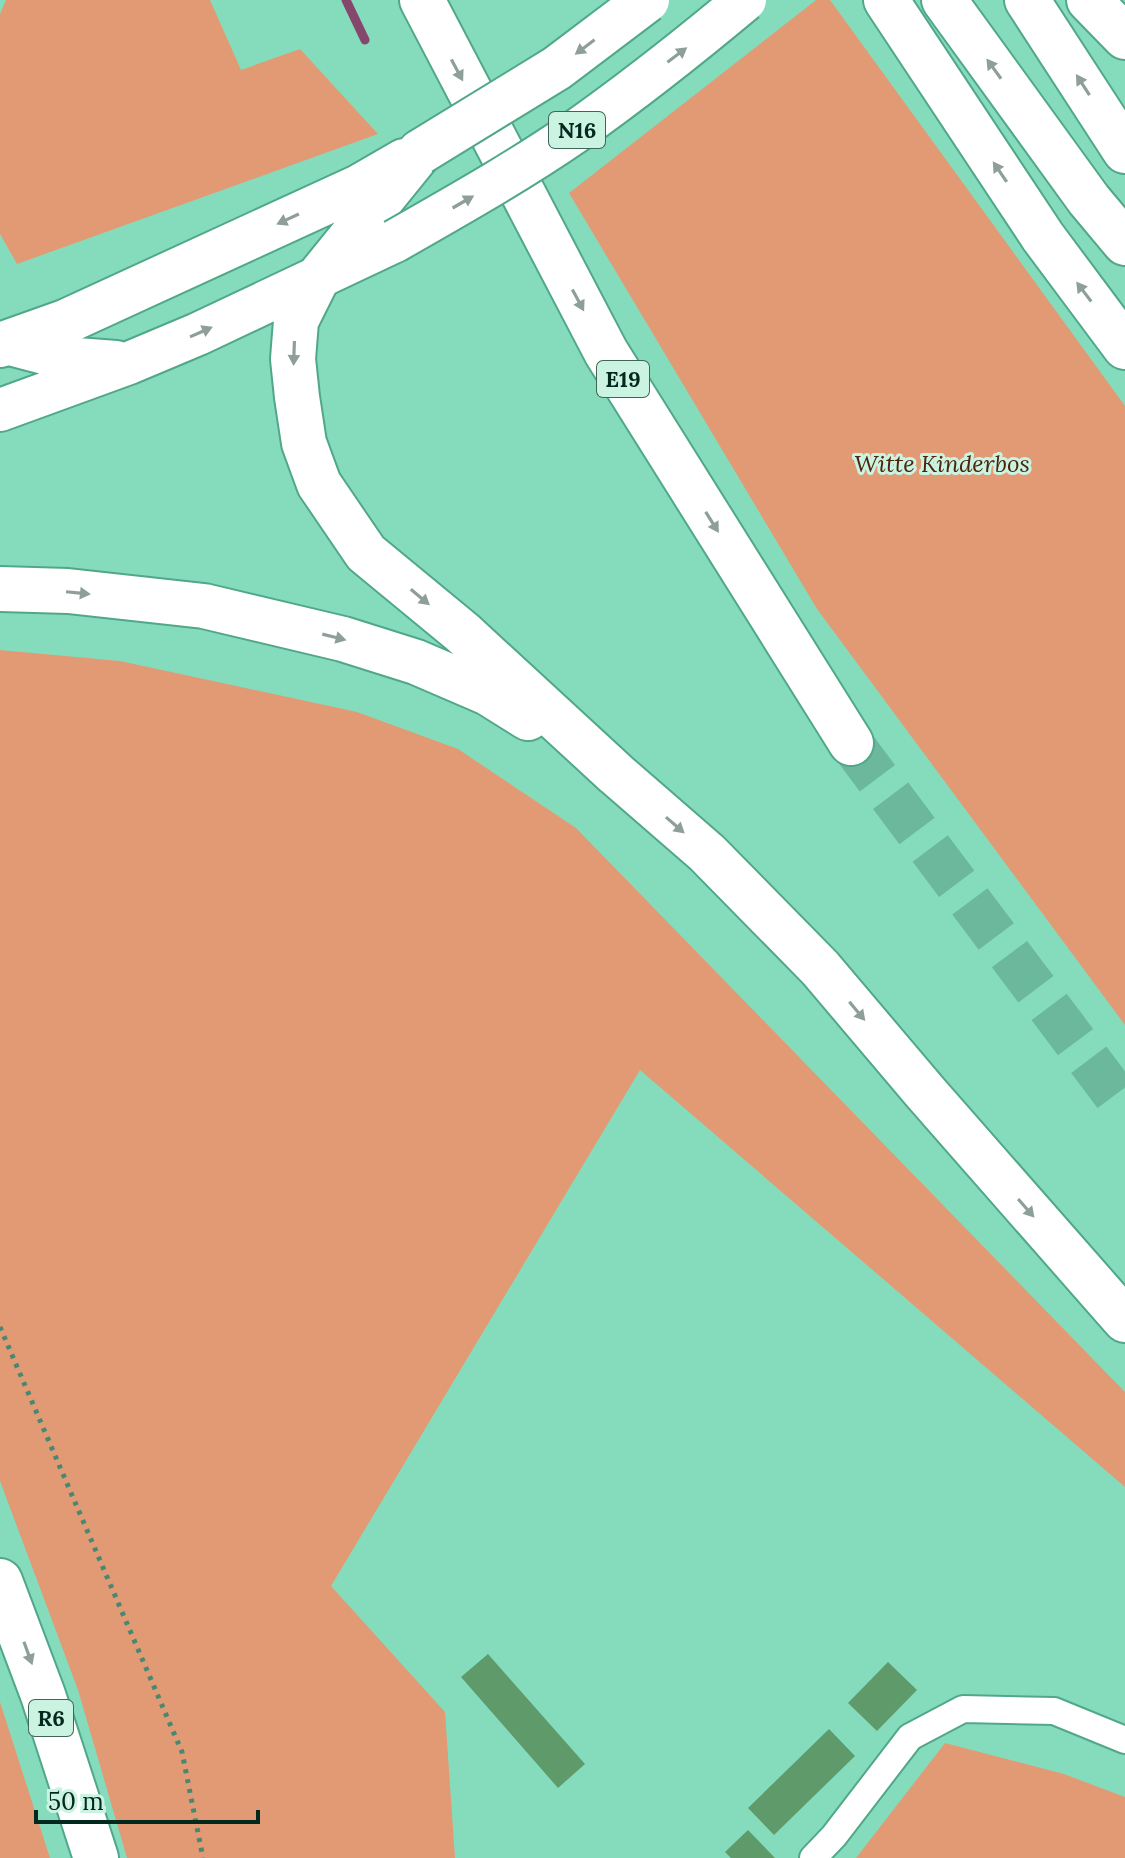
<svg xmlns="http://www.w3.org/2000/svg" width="1125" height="1858" font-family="Lora,serif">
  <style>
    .green { fill: #e29a74 }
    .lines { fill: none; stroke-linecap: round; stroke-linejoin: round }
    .stream { stroke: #85486c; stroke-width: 9 }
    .building { fill: #5f9a6a }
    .highway-tunnel { stroke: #6bb89d; stroke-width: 44; stroke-dasharray: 44 22; stroke-linecap: butt }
    .street-casing { stroke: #51a78a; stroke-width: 30 }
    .primary-casing { stroke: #51a78a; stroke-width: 46 }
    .highway-casing { stroke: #51a78a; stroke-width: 48 }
    .path { stroke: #488873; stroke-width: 5; stroke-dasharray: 4 6; stroke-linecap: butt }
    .street { stroke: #fff; stroke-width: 26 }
    .primary { stroke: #fff; stroke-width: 42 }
    .highway { stroke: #fff; stroke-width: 44 }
    .primary-bridge-casing { stroke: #51a78a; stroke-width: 46; stroke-linecap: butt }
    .highway-bridge-casing { stroke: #51a78a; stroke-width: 48; stroke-linecap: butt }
    .primary-bridge { stroke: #fff; stroke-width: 42 }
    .highway-bridge { stroke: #fff; stroke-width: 44 }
    .oneway { fill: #8e9f9a }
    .labels { text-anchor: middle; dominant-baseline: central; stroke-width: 6; stroke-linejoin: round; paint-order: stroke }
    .shield { fill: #caf3e2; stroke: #3f6659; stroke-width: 2 }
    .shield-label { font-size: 22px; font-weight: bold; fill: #03291e }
    .park-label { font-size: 24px; font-style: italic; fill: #4e250c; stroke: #caf3e2 }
  </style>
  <rect width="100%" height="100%" fill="#85dcbd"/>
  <path class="green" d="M6,0H210L241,70L300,49L378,134L17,264L0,234V14Z
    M816,0H830L1125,406V1025L817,609L569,193Z
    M0,650L120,661L357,712L458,749L576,828L1125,1392V1487L640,1070L331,1586L445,1712L455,1858H127L78,1690L0,1481Z
    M0,1702L50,1858H0Z
    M945,1743L1064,1774L1125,1797V1858H856Z"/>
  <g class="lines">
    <path class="stream" d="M346,0L365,40"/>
  </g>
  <path class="building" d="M488,1654L585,1764L558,1788L461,1677Z
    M888,1662L917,1690L877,1731L848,1703Z
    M829,1729L855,1756L774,1835L748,1808Z
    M748,1830L775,1858H731L725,1852Z"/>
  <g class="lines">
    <path class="highway-tunnel" d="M851,743L1125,1108"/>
    <g class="street-casing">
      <path id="street" d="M813,1858L834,1836L910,1737L963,1709L1054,1711L1125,1740"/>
    </g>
    <g class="primary-casing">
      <path id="primary" d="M6,343L63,358L116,362
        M0,410L129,363L198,334L395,241"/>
    </g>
    <g class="highway-casing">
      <path id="highway" d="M422,0L606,352L851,743
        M886,0L1043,237L1125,347
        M944,0L1089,200L1125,243
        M1027,0L1125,151
        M1089,0L1125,37
        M420,152L317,279L296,321L293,359L297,397L304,443L319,484L366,553L463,633L616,774L707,853L820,968L925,1092L1125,1320
        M0,345L65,322L359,187L404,161
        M0,589L68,591L204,606L343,639L416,662L488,693L528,718
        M0,1581L43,1695L96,1858"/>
    </g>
    <path class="path" d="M0,1327L182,1752L203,1858"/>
    <use href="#street" class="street"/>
    <use href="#primary" class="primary"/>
    <use href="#highway" class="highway"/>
    <g class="primary-bridge-casing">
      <path id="primary-bridge" d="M395,241C456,206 517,172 575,132C633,91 690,46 745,0"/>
    </g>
    <g class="highway-bridge-casing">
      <path id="highway-bridge" d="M420,152L557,68L647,0"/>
    </g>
    <use href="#primary-bridge" class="primary-bridge"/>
    <use href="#highway-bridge" class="highway-bridge"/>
  </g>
  <defs><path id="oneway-solid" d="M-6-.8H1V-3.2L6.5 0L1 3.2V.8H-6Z" transform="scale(2)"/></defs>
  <g class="oneway">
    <use href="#oneway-solid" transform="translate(585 47) rotate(143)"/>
    <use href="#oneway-solid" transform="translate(677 55) rotate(-37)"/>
    <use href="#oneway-solid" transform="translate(994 69) rotate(-126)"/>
    <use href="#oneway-solid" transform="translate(457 70) rotate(62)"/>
    <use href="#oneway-solid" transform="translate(1083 85) rotate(-123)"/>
    <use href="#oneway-solid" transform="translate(1000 172) rotate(-124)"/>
    <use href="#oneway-solid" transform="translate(463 202) rotate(-30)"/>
    <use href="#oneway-solid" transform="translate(288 219) rotate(155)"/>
    <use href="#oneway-solid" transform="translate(1084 292) rotate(-127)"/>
    <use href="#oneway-solid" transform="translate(578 300) rotate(62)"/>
    <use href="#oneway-solid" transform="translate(201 332) rotate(-24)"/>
    <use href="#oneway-solid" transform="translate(294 353) rotate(92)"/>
    <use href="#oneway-solid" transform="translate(712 522) rotate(58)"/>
    <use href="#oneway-solid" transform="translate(78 593) rotate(6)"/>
    <use href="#oneway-solid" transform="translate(420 597) rotate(40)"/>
    <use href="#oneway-solid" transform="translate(334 637) rotate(14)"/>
    <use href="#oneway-solid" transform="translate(675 825) rotate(41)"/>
    <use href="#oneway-solid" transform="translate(857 1011) rotate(50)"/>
    <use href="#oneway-solid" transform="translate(1026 1208) rotate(49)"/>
    <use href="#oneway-solid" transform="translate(28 1653) rotate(70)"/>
  </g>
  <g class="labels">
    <g class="shield">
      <rect x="549" y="112" width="56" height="36" rx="6"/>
      <rect x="597" y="361" width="52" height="36" rx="6"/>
      <rect x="29" y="1700" width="44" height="36" rx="6"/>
    </g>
    <g class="shield-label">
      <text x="577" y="130">N16</text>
      <text x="623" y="379">E19</text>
      <text x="51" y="1718">R6</text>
    </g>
    <g class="park-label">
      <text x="942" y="463">Witte Kinderbos</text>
    </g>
  </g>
  <path d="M36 1810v12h222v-12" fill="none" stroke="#03291e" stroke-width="4"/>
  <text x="48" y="1810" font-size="24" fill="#03291e" stroke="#caf3e2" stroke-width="6" paint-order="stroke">50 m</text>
</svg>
